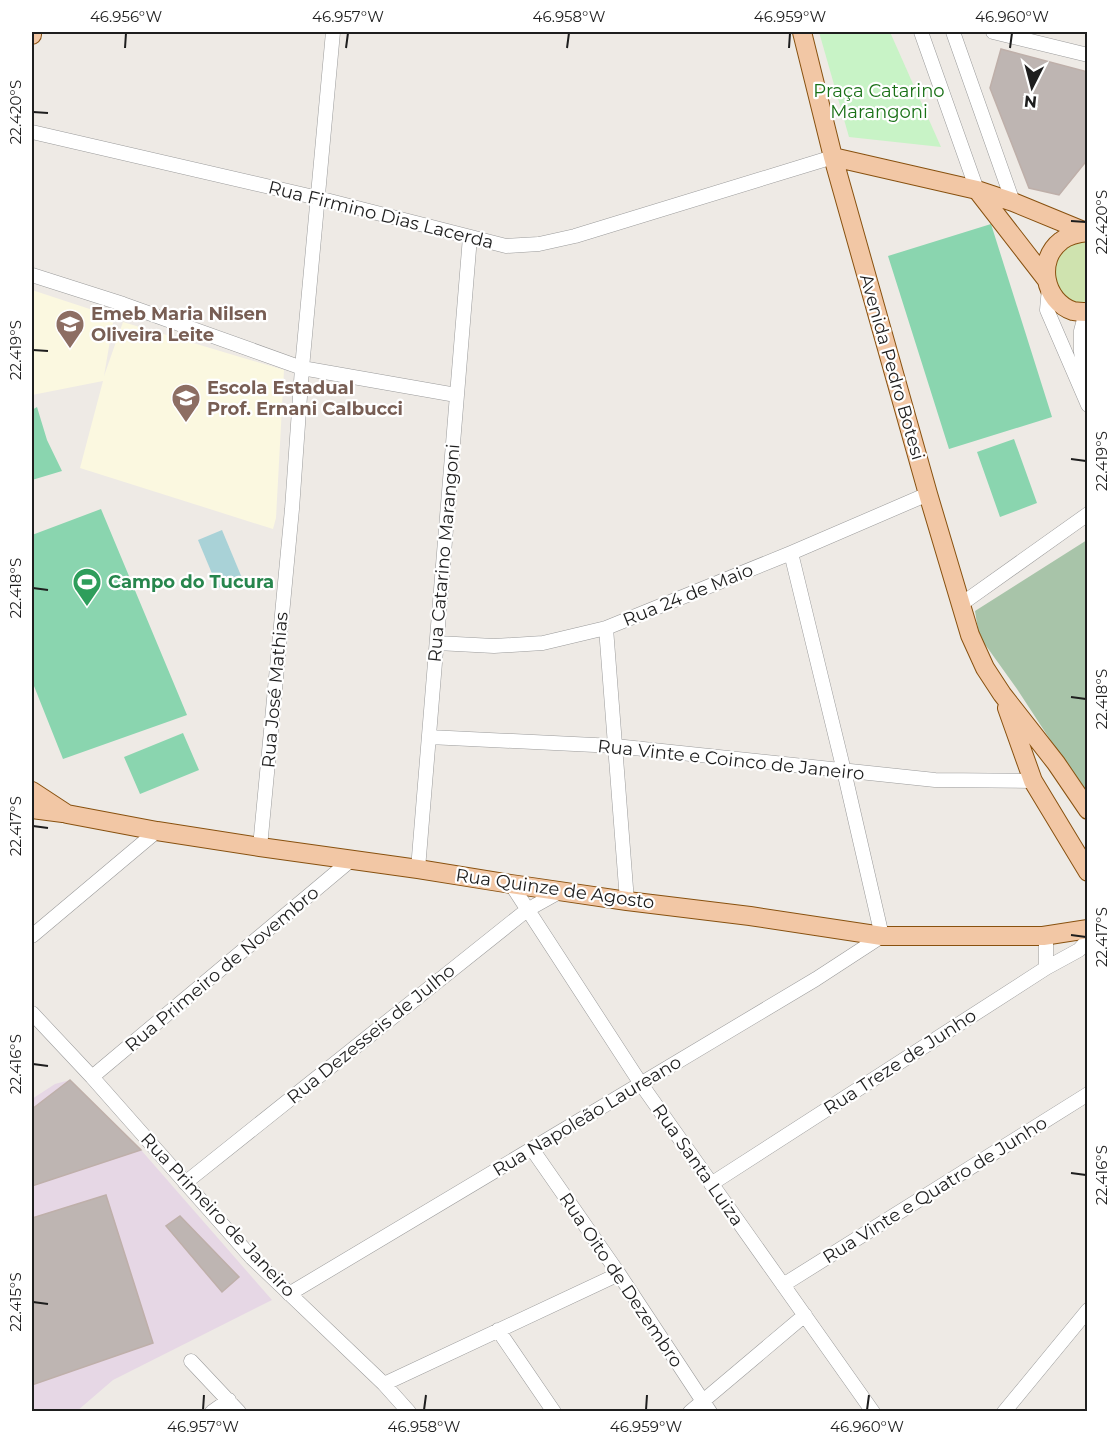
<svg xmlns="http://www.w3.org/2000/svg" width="1119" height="1443" font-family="Montserrat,sans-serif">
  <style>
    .industrial { fill: #e6d7e5 }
    .education { fill: #fbf8e0 }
    .grass { fill: #cfe3af }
    .cemetery { fill: #a8c4a9 }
    .park { fill: #c8f3c6 }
    .pitch { fill: #8ad5af }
    .water { fill: #a9d2d7 }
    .building { fill: #beb5b2; stroke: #beafa9; stroke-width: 1.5 }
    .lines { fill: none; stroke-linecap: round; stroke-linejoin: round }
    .minor-casing { stroke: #9b9b9b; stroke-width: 15 }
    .major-casing { stroke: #88510f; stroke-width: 20 }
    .minor { stroke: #fff; stroke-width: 14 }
    .major { stroke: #f2c7a5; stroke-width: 18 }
    .ticks { fill: none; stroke: #1e1e1e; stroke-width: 2 }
    .labels { text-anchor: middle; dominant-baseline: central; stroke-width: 4.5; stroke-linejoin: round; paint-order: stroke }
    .park-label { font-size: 18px; fill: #1a7117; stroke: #fff }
    .street-label { font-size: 18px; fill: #1e1e1e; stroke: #fff }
    .education-label { font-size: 18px; font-weight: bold; fill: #785e54; stroke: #fff; text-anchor: start }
    .leisure-label { font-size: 18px; font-weight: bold; fill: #27864d; stroke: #fff; text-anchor: start }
    .neatline { fill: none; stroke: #1e1e1e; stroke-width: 2 }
    .ticks-label { font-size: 15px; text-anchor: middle; fill: #1e1e1e }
  </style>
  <rect width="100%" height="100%" fill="#eeeae5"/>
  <path class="industrial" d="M70,1080L141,1150L272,1300L113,1380L77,1411L32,1412V1099L55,1084Z"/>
  <path class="education" d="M32,290L114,317L104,376L123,322L284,370L276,518L273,529L80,468L103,381L32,395Z"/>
  <path class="grass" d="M1087,239V304L1076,303L1067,299L1054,283L1053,262L1066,245Z"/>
  <path class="cemetery" d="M1087,540V796L1017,689L979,636L975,611Z"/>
  <path class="park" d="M819,32H890L941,147L849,137Z"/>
  <path class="pitch" d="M991,224L1052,417L949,449L888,256Z
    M37,407L47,440L62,471L32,480V410Z
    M1014,439L1037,503L1000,517L977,452Z
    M101,509L187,715L63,759L32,681V535Z
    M183,733L199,770L140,794L124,757Z"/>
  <path class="water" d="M222,530L242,578L218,588L198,540Z"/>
  <path class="building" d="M1001,49L1088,72V159L1059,195L1029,188L990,88Z
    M70,1080L141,1150L32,1186V1109Z
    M106,1195L153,1343L32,1385V1218Z
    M180,1216L239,1277L222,1292L166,1226Z"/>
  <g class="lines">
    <g class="minor-casing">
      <path id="minor" d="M921,32L977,190
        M953,32L1013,202
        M993,32L1088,55
        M32,132L318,198L506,246L539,244L575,236L833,157
        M32,275L123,304L302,368L456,395
        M1049,288L1047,310L1088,405
        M1086,312L1081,331V352L1088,381
        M960,605L1088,514
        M606,628L627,901
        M437,643L494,646L543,643L606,628L791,553L928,494
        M429,737L615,746L935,780L1033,781
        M260,847L292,509L302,368L333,32
        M418,869L470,237
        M511,884L641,1084L873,1412
        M32,936L157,831
        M1043,936L1046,944V968
        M32,1013L92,1077L252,1258L384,1384L409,1412
        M92,1077L351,860
        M532,1149L619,1274L710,1412
        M185,1183L527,910L561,891
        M711,1184L1046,968L1079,950L1088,940
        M783,1285L1088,1094
        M289,1294L816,979L882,936L844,771L791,553
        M498,1330L554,1412
        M191,1361L239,1412
        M384,1384L619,1274
        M212,1412L229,1400
        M690,1412L805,1315
        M1004,1412L1088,1310"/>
    </g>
    <g class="major-casing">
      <path id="major" d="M802,32L833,157L928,494L970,635L985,668L1002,694L1056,763L1088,810
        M32,35V32
        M833,157L977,190L1013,202L1086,232
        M977,190L1046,279
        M1088,232C1078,233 1068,235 1061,241C1036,260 1044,301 1073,311C1078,312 1083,312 1088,312
        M1007,708L1033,781L1088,872
        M32,791L67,814L157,831L260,847L418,869L511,884L627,901L750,916L882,936H1043L1088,929
        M32,809L63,813"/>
    </g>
    <use href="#minor" class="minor"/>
    <use href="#major" class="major"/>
  </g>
  <path class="ticks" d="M125,48L126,33M346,48L348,33M567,48L569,33M789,48L790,33M1010,48L1012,33M33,112L48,113M1071,221L1086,222M33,350L48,351M1071,459L1086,461M33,588L48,590M1071,697L1086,699M33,826L48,828M1071,935L1086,937M33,1064L48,1066M1071,1173L1086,1175M33,1302L48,1304M203,1410L204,1395M424,1410L426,1395M646,1410L647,1395M867,1410L869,1395"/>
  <defs>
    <g id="school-pin" transform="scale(1.5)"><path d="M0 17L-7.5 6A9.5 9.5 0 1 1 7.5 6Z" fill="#8d6e63" stroke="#fff"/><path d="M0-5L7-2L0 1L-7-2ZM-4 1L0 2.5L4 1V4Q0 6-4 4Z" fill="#fff"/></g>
    <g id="stadium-pin" transform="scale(1.5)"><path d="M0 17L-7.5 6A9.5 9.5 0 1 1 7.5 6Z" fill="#2e9e5b" stroke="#fff"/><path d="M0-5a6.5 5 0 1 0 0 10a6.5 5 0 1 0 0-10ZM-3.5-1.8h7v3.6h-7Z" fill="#fff"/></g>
  </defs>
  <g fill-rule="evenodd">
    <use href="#school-pin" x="70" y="324"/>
    <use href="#school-pin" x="186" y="398"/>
    <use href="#stadium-pin" x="87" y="582"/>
  </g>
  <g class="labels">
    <g class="park-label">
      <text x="879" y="91">Praça Catarino<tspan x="879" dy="21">Marangoni</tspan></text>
    </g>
    <g class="street-label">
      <text transform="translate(381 215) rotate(14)">Rua Firmino Dias Lacerda</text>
      <text transform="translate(892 367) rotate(74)">Avenida Pedro Botesi</text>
      <text transform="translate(444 553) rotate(-85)">Rua Catarino Marangoni</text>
      <text transform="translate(688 595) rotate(-22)">Rua 24 de Maio</text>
      <text transform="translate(275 690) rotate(-85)">Rua José Mathias</text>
      <text transform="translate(731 760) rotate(6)">Rua Vinte e Coinco de Janeiro</text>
      <text transform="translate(555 889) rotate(8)">Rua Quinze de Agosto</text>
      <text transform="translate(222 969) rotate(-40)">Rua Primeiro de Novembro</text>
      <text transform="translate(371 1034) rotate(-39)">Rua Dezesseis de Julho</text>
      <text transform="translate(900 1062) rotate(-33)">Rua Treze de Junho</text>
      <text transform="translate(587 1116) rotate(-31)">Rua Napoleão Laureano</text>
      <text transform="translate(698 1165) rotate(55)">Rua Santa Luiza</text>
      <text transform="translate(935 1190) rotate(-32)">Rua Vinte e Quatro de Junho</text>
      <text transform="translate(218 1215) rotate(47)">Rua Primeiro de Janeiro</text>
      <text transform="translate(621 1280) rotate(56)">Rua Oito de Dezembro</text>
    </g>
    <g class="education-label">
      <text x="91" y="314">Emeb Maria Nilsen<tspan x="91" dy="21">Oliveira Leite</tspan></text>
      <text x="207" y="388">Escola Estadual<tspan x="207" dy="21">Prof. Ernani Calbucci</tspan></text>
    </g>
    <g class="leisure-label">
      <text x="108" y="582">Campo do Tucura</text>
    </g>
  </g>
  <rect width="1119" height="1443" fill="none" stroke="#ffffff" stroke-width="66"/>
  <g transform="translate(1032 87) rotate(186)" stroke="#ffffff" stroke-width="4.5" paint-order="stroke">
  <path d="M0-4.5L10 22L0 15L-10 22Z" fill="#1e1e1e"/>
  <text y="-9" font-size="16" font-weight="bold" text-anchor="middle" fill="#1e1e1e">N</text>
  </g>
  <rect x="33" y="33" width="1053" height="1377" class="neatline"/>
  <g class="ticks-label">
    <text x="126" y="22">46.956°W</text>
    <text x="348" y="22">46.957°W</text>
    <text x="569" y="22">46.958°W</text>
    <text x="790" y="22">46.959°W</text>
    <text x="1012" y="22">46.960°W</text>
    <text transform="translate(16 112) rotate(-90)" y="5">22.420°S</text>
    <text transform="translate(1102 222) rotate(-90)" y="5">22.420°S</text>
    <text transform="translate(16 350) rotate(-90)" y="5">22.419°S</text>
    <text transform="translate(1102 461) rotate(-90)" y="5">22.419°S</text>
    <text transform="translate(16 588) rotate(-90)" y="5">22.418°S</text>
    <text transform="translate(1102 699) rotate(-90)" y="5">22.418°S</text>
    <text transform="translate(16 826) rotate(-90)" y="5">22.417°S</text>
    <text transform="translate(1102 937) rotate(-90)" y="5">22.417°S</text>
    <text transform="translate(16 1064) rotate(-90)" y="5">22.416°S</text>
    <text transform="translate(1102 1175) rotate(-90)" y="5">22.416°S</text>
    <text transform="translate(16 1302) rotate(-90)" y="5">22.415°S</text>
    <text x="203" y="1432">46.957°W</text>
    <text x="424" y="1432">46.958°W</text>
    <text x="646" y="1432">46.959°W</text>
    <text x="867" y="1432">46.960°W</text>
  </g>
</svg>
